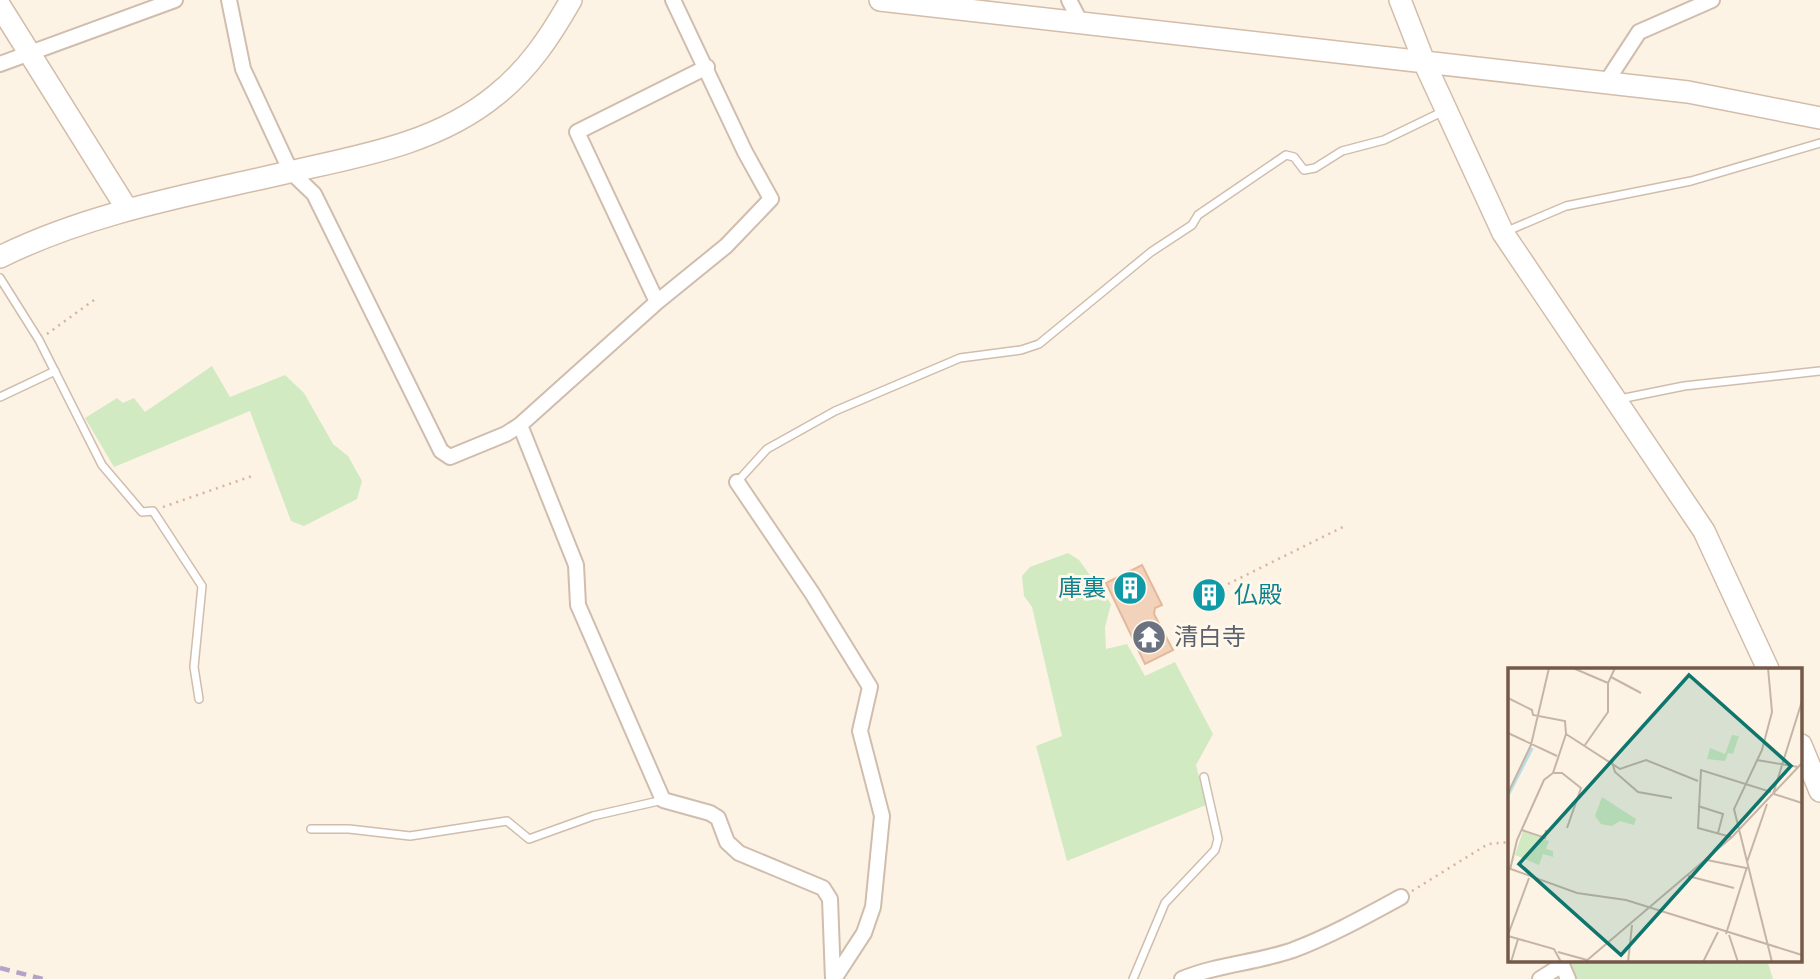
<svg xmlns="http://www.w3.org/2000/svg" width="1820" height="979" font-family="Rubik,'Noto Sans JP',sans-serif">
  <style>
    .green { fill: #d1eac2 }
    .building { fill: #f2d2bb; stroke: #e4b99b; stroke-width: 2 }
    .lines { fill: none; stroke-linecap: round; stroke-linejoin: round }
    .lane-casing { stroke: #d0bdad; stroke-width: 10 }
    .street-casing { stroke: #d0bdad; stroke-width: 18 }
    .secondary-casing { stroke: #d3bdaa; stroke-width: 24 }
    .path { stroke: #d6b59e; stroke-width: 2.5; stroke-dasharray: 2 5; stroke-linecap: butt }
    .lane { stroke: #fff; stroke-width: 7 }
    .street { stroke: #fff; stroke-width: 14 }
    .secondary { stroke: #fff; stroke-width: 21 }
    .rail { stroke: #b6a2c6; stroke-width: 4.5; stroke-dasharray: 10 7; stroke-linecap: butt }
    .labels { text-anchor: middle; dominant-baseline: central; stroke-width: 6; stroke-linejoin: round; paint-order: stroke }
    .culture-label { font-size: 24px; fill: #0d838f; stroke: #fff7ea; text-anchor: end }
    .worship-label { font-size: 24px; fill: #5b616d; stroke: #fff7ea; text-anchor: start }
    .inset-river { fill: none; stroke: #b8dee6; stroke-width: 3.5 }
    .inset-road { fill: none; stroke: #c6b5a6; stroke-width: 2 }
    .view { fill: #0f766e; fill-opacity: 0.15; stroke: #0f766e; stroke-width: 3.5 }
    .inset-edge { fill: none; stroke: #745949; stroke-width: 3.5 }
  </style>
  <rect width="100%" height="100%" fill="#fcf3e4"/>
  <path class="green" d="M212,366L230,397L285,375L304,393L333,444L348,456L362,481L357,499L304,526L291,521L250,411L114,467L85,418L117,398L123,403L134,398L145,412Z
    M1068,553L1079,560L1111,604L1105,627L1106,649L1127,644L1145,676L1175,662L1213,734L1196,765L1206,805L1067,861L1036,746L1062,736L1032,607L1024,596L1022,576L1030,567Z
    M1568,960H1767L1773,979H1576Z"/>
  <path class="building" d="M1142,565L1162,605L1155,608L1154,614L1173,650L1145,664L1106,583Z
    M1213,581L1223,600L1205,609L1195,590Z"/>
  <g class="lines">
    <g class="lane-casing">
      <path id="lane" d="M1505,232L1566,206L1691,181L1820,143
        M0,278L39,340L102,465L142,512L153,511L202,586L194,667L199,699
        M0,397L55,371
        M1620,399L1684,386L1820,371
        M737,482L767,449L835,411L960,358L1021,350L1039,344L1151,252L1192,225L1198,215L1286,155L1294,157L1304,170L1315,168L1342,151L1384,140L1444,111
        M311,829H349L410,836L507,821L529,839L593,816L663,800
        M1133,979L1165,903L1215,850L1218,839L1204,777"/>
    </g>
    <g class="street-casing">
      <path id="street" d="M229,0L243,69L291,172L314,194L441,451L450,457L506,434L520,425L657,302L726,246L771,199L745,152L673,0
        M1069,0L1081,23
        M0,64L175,0
        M1605,84L1639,32L1712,0
        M657,302L577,132L707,67
        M520,425L576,565L578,605L663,800L710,813L718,818L727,842L739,853L823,888L830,899L833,979
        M737,482L812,593L870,687L860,731L882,816L873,907L864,933L834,979
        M1182,979C1218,964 1256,963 1293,950C1330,936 1366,916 1401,897
        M1540,979L1562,965L1568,979"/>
    </g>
    <g class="secondary-casing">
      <path id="secondary" d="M880,0L1688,92L1820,118
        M1400,0L1425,64L1503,233L1704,531L1768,669
        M0,6L127,209
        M0,257C91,212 191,195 289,172C361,156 438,143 496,95C529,69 551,35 571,0
        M1801,745L1820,791"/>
    </g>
    <path class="path" d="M47,334L94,300
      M163,507L255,475
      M1228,584L1347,525
      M1412,891L1488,844L1510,842"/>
    <use href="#lane" class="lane"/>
    <use href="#street" class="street"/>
    <use href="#secondary" class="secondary"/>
    <path class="rail" d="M0,968L43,979"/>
  </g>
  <defs>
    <g id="building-disc" transform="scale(1.75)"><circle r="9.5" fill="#0f9aa8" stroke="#fff7ea"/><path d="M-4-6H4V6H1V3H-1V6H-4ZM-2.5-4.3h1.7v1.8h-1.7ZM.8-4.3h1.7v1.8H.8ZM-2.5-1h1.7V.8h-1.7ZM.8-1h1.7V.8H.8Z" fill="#fff"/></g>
    <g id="temple-disc" transform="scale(1.75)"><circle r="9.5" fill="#6b7280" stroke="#fff7ea"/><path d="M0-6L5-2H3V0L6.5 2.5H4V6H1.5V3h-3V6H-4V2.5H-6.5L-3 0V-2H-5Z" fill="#fff"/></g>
  </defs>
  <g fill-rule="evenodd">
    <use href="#building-disc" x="1130" y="588"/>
    <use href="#building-disc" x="1209" y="595"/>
    <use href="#temple-disc" x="1149" y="637"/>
  </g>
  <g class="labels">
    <g class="culture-label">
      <text x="1106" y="588">庫裏</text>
      <text x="1234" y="595" text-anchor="start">仏殿</text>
    </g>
    <g class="worship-label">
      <text x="1174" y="637">清白寺</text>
    </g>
  </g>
  <g transform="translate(1508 668)">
    <rect width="294" height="294" fill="#fcf3e4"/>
    <path d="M224,67L231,68L225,86L220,85L217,93L199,91L202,80L217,86ZM94,129L128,151L126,157L112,153L104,158L93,156L87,148ZM15,163L41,173L38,181L45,183V189L35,186L31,197L7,187Z" fill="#d1eac2"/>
    <path class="inset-river" d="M0,127L24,80"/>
    <path class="inset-road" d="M65,0L100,15M260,0L264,44L254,82L226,141L264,294M103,9L133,25M0,30L24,42L25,47L57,53L58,66L45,105L36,112L9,172L2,202M0,65L49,88M58,66L112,101L138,92L190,113M77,77L100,44V15L107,0M249,92L290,99M104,94L107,104L130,124L164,130M46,105H54L73,120L59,160M0,125L23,77L41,0M265,126L294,33M266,126L294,135M190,138L215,146L210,165M14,162L37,170L38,162M223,169L190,160L193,102L263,124M199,192L238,200M239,194L259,136M0,200L69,225L118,232L294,287M180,208L226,220M218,266L239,199M0,267L21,210M221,267L230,294M0,268L46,281L53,294M50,284L79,292M3,294L10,271M77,294L224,169L294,95M120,294L124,257M195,294L210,264"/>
    <path class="view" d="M181,7L283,98L113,287L11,196Z"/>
    <rect width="294" height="294" class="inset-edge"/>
  </g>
</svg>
